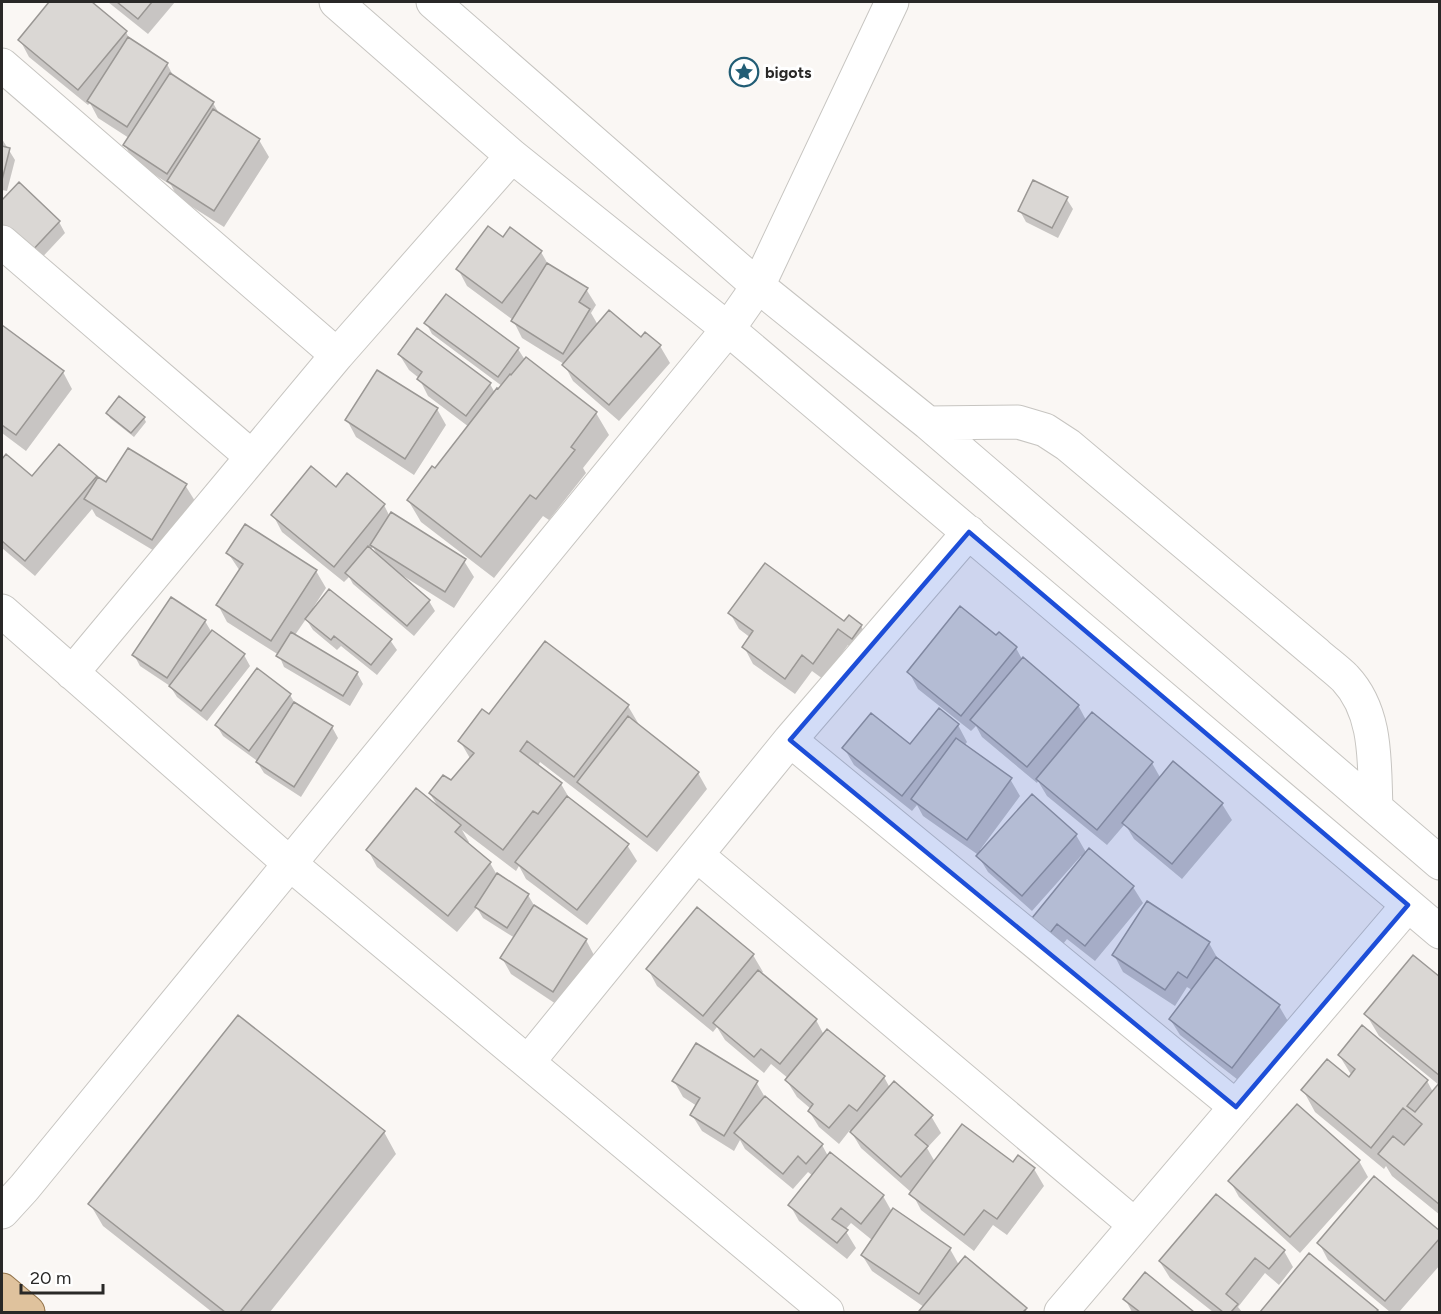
<svg xmlns="http://www.w3.org/2000/svg" width="1441" height="1314" font-family="Figtree,sans-serif">
  <style>
    .shadow { fill: #0003; fill-rule: evenodd }
    .building { fill: #dad7d4; stroke: #9a9794; stroke-width: 1.5 }
    .lines { fill: none; stroke-linecap: round; stroke-linejoin: round }
    .minor-casing { stroke: #c7c5c1; stroke-width: 35 }
    .major-casing { stroke: #917249; stroke-width: 35 }
    .minor { stroke: #fff; stroke-width: 33 }
    .major { stroke: #dfc29d; stroke-width: 33 }
    .marked { fill: #1d4ed8; fill-opacity: 0.2; stroke: #1d4ed8; stroke-width: 4.5; stroke-linejoin: round }
    .labels { text-anchor: middle; dominant-baseline: central; stroke-width: 6; stroke-linejoin: round; paint-order: stroke }
    .poi-label { font-size: 16px; font-weight: bold; fill: #292827; stroke: #fff; text-anchor: start }
  </style>
  <rect width="100%" height="100%" fill="#faf7f4"/>
  <path class="shadow" d="M51,2H89L126,32L131,42L167,64L175,79L213,103L220,115L259,140L269,157L224,227L178,198L171,185L134,162L125,145L129,138L98,118L90,103L88,105L29,57L20,40Z
    M108,2H175L148,34Z
    M2,139L15,160L7,191L2,190Z
    M19,184L59,222L65,233L35,265L2,233V202Z
    M1066,198L1073,209L1058,238L1026,222L1020,211Z
    M503,239L541,252L549,266L586,289L596,305L591,313L598,325L641,339L645,334L660,346L670,363L619,421L573,381L564,364L522,338L513,320L467,286L458,269Z
    M426,323L518,349L525,360L596,413L609,435L583,468L586,473L549,520L543,516L494,578L421,522L408,500L435,470L469,427L428,396L419,378L409,370L399,354L418,330L490,384L495,393L502,386L432,334Z
    M2,326L63,372L72,389L26,451L2,433Z
    M437,409L446,425L414,475L356,437L347,420Z
    M108,413L144,418L146,422L134,437L110,418Z
    M6,456L33,478L96,477L98,481L107,484L185,485L195,501L161,555L96,516L92,509L35,576L2,548V461Z
    M336,489L384,505L390,517L464,561L474,577L454,608L400,574L399,575L429,601L435,611L414,636L353,584L349,577L344,582L282,532L273,515ZM373,547L379,558L370,550Z
    M246,526L316,571L326,588L313,608L390,640L397,650L377,675L341,646L337,650L313,630L306,619L295,635L357,673L363,684L350,706L284,667L279,655L227,622L218,605L240,571L228,553Z
    M730,613L861,626L870,643L862,655L848,645L823,679L812,671L795,694L753,664L744,647L751,638L739,629Z
    M205,621L212,633L244,655L250,666L207,721L177,697L170,686L140,666L134,655Z
    M996,637L1016,648L1022,659L1078,705L1086,720L1152,763L1161,779L1222,804L1232,820L1182,879L1134,839L1125,824L1107,845L1047,796L1038,781L1037,783L982,737L976,726L971,731L918,689L909,672Z
    M290,695L296,705L332,727L338,738L301,797L264,773L256,760L223,736L217,726Z
    M628,706L641,728L698,773L707,789L657,852L540,762L538,766L561,784L571,801L627,845L637,861L587,925L526,879L519,866L516,871L462,830L469,842L467,844L490,863L497,875L528,895L535,907L586,940L595,957L562,1008L511,974L502,958L515,938L483,918L477,908L457,932L377,867L368,850L439,808L430,794L451,783L471,760L460,741L489,716Z
    M958,725L967,742L964,746L1010,779L1020,796L980,850L982,852L1076,835L1087,854L1133,887L1143,903L1095,961L1067,939L1056,953L1039,940L1083,857L1081,856L1032,911L988,872L977,854L923,816L917,805L912,811L854,765L844,748L910,746Z
    M698,909L753,955L763,972L761,974L816,1020L824,1035L827,1031L884,1077L890,1088L931,1116L941,1133L927,1148L935,1162L1013,1164L1018,1157L1034,1169L1044,1186L1007,1235L993,1225L974,1251L921,1210L912,1193L861,1148L850,1130L839,1144L819,1127L809,1111L811,1109L797,1097L787,1081L789,1079L771,1064L764,1073L725,1040L717,1027L713,1032L657,986L648,969Z
    M1209,943L1219,961L1279,1006L1289,1023L1242,1083L1180,1035L1170,1019L1192,990L1187,987L1175,1006L1123,972L1114,955Z
    M1440,979V1215L1392,1176L1386,1166L1384,1169L1315,1112L1303,1090L1349,1079L1352,1076L1339,1055L1427,1081L1433,1092L1439,1085L1379,1036L1366,1014Z
    M674,1081L756,1082L766,1099L822,1145L828,1156L883,1196L892,1212L950,1249L959,1265L965,1258L1028,1312H921L924,1307L872,1271L862,1255L872,1240L851,1223L845,1230L856,1248L847,1259L799,1221L790,1205L813,1176L808,1172L793,1189L745,1149L740,1140L734,1151L702,1131L692,1115L697,1106L683,1097Z
    M384,1132L396,1154L270,1312H212L103,1226L90,1204Z
    M1359,1161L1368,1177L1300,1253L1239,1197L1230,1181Z
    M1440,1233V1265L1399,1312H1390L1328,1260L1319,1243Z
    M1284,1251L1293,1267L1279,1285L1265,1273L1238,1307L1242,1312H1213L1170,1278L1160,1262Z
    M1309,1255L1377,1311L1378,1312H1262Z
    M1145,1274L1191,1312H1132L1125,1299Z"/>
  <path class="building" d="M49,2H92L127,31L78,90L18,40Z
    M117,2H152L138,19Z
    M128,37L168,63L127,127L87,101Z
    M170,73L214,102L167,174L123,145Z
    M213,109L260,139L214,211L167,181Z
    M2,146L10,148L2,180Z
    M1033,180L1068,197L1052,228L1018,211Z
    M19,182L60,221L28,255L2,230V200Z
    M488,226L503,237L510,227L542,251L502,303L456,269Z
    M547,263L588,288L579,302L590,309L563,354L511,321Z
    M446,294L519,348L498,377L424,323Z
    M609,310L641,337L645,332L661,345L609,405L562,365Z
    M2,325L64,371L16,435L2,425Z
    M417,328L491,383L466,416L417,379L422,372L398,354Z
    M526,357L597,412L571,447L575,450L536,499L530,495L481,557L407,500L432,466L435,468L497,388L498,389L510,374L511,375Z
    M377,370L438,408L405,459L345,420Z
    M119,396L145,417L131,433L106,413Z
    M59,444L97,476L25,561L2,541V459L6,454L32,476Z
    M128,448L187,484L152,540L84,499L98,477L106,482Z
    M311,466L336,487L347,473L385,504L334,567L271,515Z
    M391,512L466,559L445,592L370,545Z
    M245,524L317,570L271,641L216,605L243,564L226,553Z
    M368,546L430,600L407,626L345,573Z
    M765,563L844,621L849,615L862,625L852,639L838,629L813,664L802,655L785,679L742,647L753,631L728,613Z
    M329,589L392,639L371,665L334,636L331,640L305,619Z
    M171,597L206,620L167,678L132,655Z
    M960,606L996,635L999,632L1017,647L961,716L907,672Z
    M212,630L245,654L201,711L169,686Z
    M291,632L358,672L343,696L276,656Z
    M545,641L629,705L574,777L527,741L520,751L562,783L538,814L533,811L503,850L429,793L443,775L451,780L474,753L458,741L482,709L489,714Z
    M1023,657L1079,705L1027,767L970,720Z
    M257,668L291,694L249,751L215,725Z
    M294,702L333,726L294,787L256,762Z
    M939,708L959,724L902,796L842,748L871,713L910,744Z
    M1092,712L1153,762L1097,830L1036,779Z
    M628,716L699,772L647,837L577,782Z
    M956,738L1012,778L967,840L911,799Z
    M1173,761L1223,803L1172,864L1122,823Z
    M416,788L461,825L455,832L491,862L448,916L366,850Z
    M1032,794L1077,834L1022,896L976,856Z
    M567,796L629,844L577,910L515,862Z
    M1089,848L1134,886L1085,946L1057,924L1046,938L1028,923Z
    M497,873L529,894L507,928L475,907Z
    M1147,901L1210,942L1187,978L1178,972L1165,990L1112,955Z
    M534,905L587,939L553,992L500,958Z
    M697,907L754,954L703,1016L646,969Z
    M1413,955L1440,977V1076L1364,1014Z
    M1216,957L1280,1005L1232,1068L1169,1019Z
    M758,970L817,1019L780,1064L761,1049L754,1057L713,1023Z
    M238,1015L385,1131L240,1312H225L88,1204Z
    M1362,1025L1428,1080L1407,1106L1415,1112L1440,1082V1205L1378,1154L1393,1136L1404,1145L1422,1124L1403,1108L1371,1148L1301,1090L1327,1059L1349,1077L1355,1069L1338,1055Z
    M827,1029L885,1076L857,1111L849,1105L829,1128L808,1111L813,1104L785,1080Z
    M696,1043L758,1081L724,1136L690,1115L700,1098L672,1081Z
    M894,1081L933,1115L915,1135L928,1146L901,1177L850,1132Z
    M765,1096L823,1144L806,1164L798,1156L783,1174L734,1133Z
    M1297,1104L1360,1160L1290,1237L1228,1181Z
    M962,1124L1013,1162L1018,1155L1035,1168L997,1219L984,1210L964,1235L909,1194Z
    M830,1152L884,1195L861,1224L841,1208L832,1219L848,1230L837,1243L788,1205Z
    M1374,1176L1440,1231V1238L1385,1301L1317,1243Z
    M1216,1194L1285,1250L1269,1269L1255,1258L1226,1294L1238,1304L1231,1312H1223L1159,1261Z
    M893,1208L951,1248L919,1294L861,1255Z
    M1309,1253L1378,1310L1376,1312H1260Z
    M965,1256L1027,1308L1023,1312L919,1311Z
    M1145,1272L1194,1312H1140L1123,1299Z"/>
  <g class="lines">
    <g class="minor-casing">
      <path id="minor" d="M336,2L512,156L728,329L1440,932
        M433,2L758,286L928,423L1440,863
        M2,65L337,355
        M2,242L252,457
        M928,423L1018,422L1045,430L1068,445L1317,654C1326,662 1337,670 1345,678C1378,713 1374,763 1376,808
        M2,611L289,863L827,1312
        M72,673L337,355L512,156
        M790,740L1236,1107
        M697,855L1135,1225
        M528,1062L790,740L969,532
        M2,1212L24,1188L728,329L758,286L892,2
        M1061,1312L1408,905"/>
    </g>
    <g class="major-casing">
      <path id="major" d="M2,1290L28,1312"/>
    </g>
    <use href="#minor" class="minor"/>
    <use href="#major" class="major"/>
  </g>
  <path class="marked" d="M969,532L1408,905L1236,1107L790,740Z"/>
  <defs>
    <g id="sight-ring" transform="scale(1.5)"><circle r="9.5" fill="#fff" stroke="#215d75" stroke-width="1.5"/><path d="M0-6L1.8-2.2L6-1.7L2.9 1.2L3.7 5.4L0 3.3L-3.7 5.4L-2.9 1.2L-6-1.7L-1.8-2.2Z" fill="#215d75"/></g>
  </defs>
  <g fill-rule="evenodd">
    <use href="#sight-ring" x="744" y="72"/>
  </g>
  <g class="labels">
    <g class="poi-label">
      <text x="765" y="72">bigots</text>
    </g>
  </g>
  <rect width="1441" height="1314" fill="none" stroke="#292827" stroke-width="6"/>
  <path d="M21 1284v9h82v-9" fill="none" stroke="#292827" stroke-width="3"/>
  <text x="30" y="1284" font-size="18" fill="#292827" stroke="#ffffff" stroke-width="4.5" paint-order="stroke">20 m</text>
</svg>
